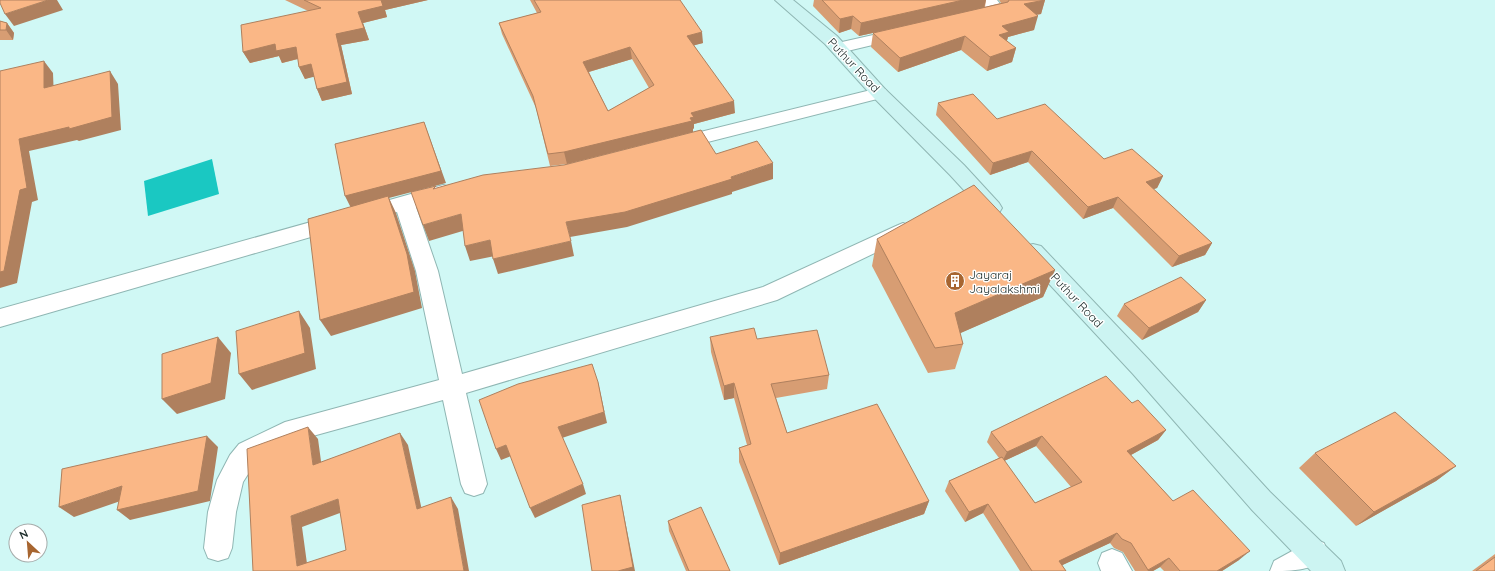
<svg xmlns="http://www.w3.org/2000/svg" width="1495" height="571" font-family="Quicksand,sans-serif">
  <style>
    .water { fill: #1ac8c2 }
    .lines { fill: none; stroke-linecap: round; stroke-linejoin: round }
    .street-casing { stroke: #8fb6b3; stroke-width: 2 }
    .secondary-casing { stroke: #8fb6b3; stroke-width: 2 }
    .street { fill: #fff; fill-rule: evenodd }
    .secondary { fill: #ccf4f2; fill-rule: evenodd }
    .wall { fill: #d79d73; fill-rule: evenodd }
    .shaded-wall { fill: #af805e }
    .building { fill: #fab786; stroke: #af805e; fill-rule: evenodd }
    .labels { text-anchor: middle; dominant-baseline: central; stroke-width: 3; stroke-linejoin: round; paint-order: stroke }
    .street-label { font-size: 12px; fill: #20302e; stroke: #fff }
    .poi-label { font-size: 12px; fill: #20302e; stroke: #fff; text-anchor: start }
  </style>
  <rect width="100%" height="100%" fill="#d0f8f5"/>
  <path class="water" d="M212,159L219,194L148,216L144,181Z"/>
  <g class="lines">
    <g class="street-casing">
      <path id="street" d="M980,0H997L1006,11L1004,14C993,17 982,22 971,19L969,16L971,13L987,9Z
        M900,29L906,31L908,34L906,37L839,53L833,52L831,48L833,44Z
        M879,88L885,89L888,93L885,97L676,150L669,148L667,144L669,140L676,138Z
        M443,185L450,187L453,192L450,197L416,207L438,271L462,374L763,287L896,226L903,223L910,226L913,231L910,236L777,300L466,393L487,484L483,493L474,496L465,493L461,484L443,400L291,442L257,460L243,482L236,512L232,548L228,558L218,561L208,558L204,548L208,512L217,480L230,455L239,444L285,422L439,380L416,271L397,212L0,327V309Z
        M1314,539L1324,543L1328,553C1318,571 1292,571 1270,571L1274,561Z
        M1112,549L1122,553L1132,571H1101L1098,563L1102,553Z"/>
    </g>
    <g class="secondary-casing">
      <path id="secondary" d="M775,0H793L837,36L885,89L964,165L999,203L1002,208L999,213L992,215L985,213L950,175L873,97L825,44Z
        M1033,244L1041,246L1149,360L1270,492L1341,561L1345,571H1311L1252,510L1133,374L1025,258L1022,252L1025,246Z"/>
    </g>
    <use href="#street" class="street"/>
    <use href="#secondary" class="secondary"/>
  </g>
  <path class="wall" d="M285,0H428L385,10L387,17L363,23L369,40L341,45L352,94L322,101L317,89L314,76L305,79L299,67L298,59L282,63L279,56L250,63L243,52L308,11Z
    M530,0H680L703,43L694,45L735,113L694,124V128L693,129V132L567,164L550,166L536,108L502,34L499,23L537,13ZM632,59L649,88L608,111L589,72Z
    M814,0H986L985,7L1001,3L999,0H1045L1041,14L1036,15L1034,30L1008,37L1007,41L1016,48L1012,62L987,71L961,50L898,72L871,47L873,33L859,36L851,29L839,33L813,6Z
    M0,21L7,23L14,33L13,40H0Z
    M938,103L997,119L1104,159L1163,176L1157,188L1153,189L1212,243L1205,255L1172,267L1113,208L1083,219L1028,162L990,175L936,115Z
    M877,239L1055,270L1043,297L960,333L963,344L955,369L928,373L872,266Z
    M1206,300L1198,312L1142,340L1117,316L1124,304Z
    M710,337L757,339L829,375L827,389L776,398L787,433L929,501L924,514L779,565L739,462V448L747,445L734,398L724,400L711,352Z
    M1132,403L1166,430L1158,440L1131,455L1173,501L1239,560L1222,571H1164L1160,567L1153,571H1135L1123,552L1114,548L1110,543L1062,565L1066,571H1020L983,513L965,522L945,491L949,481L999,458L987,442L991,432ZM1036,446L1071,487L1035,503L1004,461Z
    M1315,453L1456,466L1436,481L1356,526L1299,468Z
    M668,521L730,571H686L669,531Z
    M1495,554V571H1472Z"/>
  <path class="shaded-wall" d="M48,0H57L63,10L14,26L5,14Z
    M381,0H428L385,10L387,17L363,23L369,40L341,45L352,94L322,101L317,89L336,34L358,12Z
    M963,0H986L984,8L859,36L861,23Z
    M1045,0L1041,14L1020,17L1024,4Z
    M853,16L851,29L839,33L840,19Z
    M1038,16L1034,30L1008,37L1005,46L995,49L1002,26Z
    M7,23L14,33L13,40L6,30Z
    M702,32L703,43L688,47L687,36Z
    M965,36L961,50L898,72L900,58Z
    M275,44L296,47L301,58L282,63L279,56L250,63L243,52Z
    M630,47L632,59L585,73L583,62Z
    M1016,48L1012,62L987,71L990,57Z
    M44,61L53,73L54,100L44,88Z
    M311,64L317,76L305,79L299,67Z
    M110,71L118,84L121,130L79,141L77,140L29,151L38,200L32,202L17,283L0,288V272L19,139Z
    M734,101L735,113L694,124V128L693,129V132L567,164L564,152L690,118L691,113Z
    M424,122L446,183L389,198L396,213L415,271L422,308L331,336L320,320L351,208L345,196Z
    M1032,151L1028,162L990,175L993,163Z
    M773,163V179L732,192V194L627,227L570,237L566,222L731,177Z
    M1163,176L1157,188L1140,194L1146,182Z
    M1118,197L1113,208L1083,219L1088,207Z
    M461,214L466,230L429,241L423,225Z
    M490,240L495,256L470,261L465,246Z
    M571,241L574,256L498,274L493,259Z
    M1212,243L1205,255L1172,267L1179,256Z
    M1055,270L1043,297L947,339L955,313Z
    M1206,300L1198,312L1142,340L1149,328Z
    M299,311L310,328L316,369L252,390L239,374Z
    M218,337L231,353L225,399L177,414L162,399Z
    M598,382L607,423L562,438L558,427Z
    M734,383V398L724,400V386Z
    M308,427L318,439L323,476L313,465Z
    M1166,430L1158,440L1120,461L1127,451Z
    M400,433L408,445L424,520L417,509Z
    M207,436L218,447L210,501L130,520L117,510Z
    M1042,436L1036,446L1002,462L1007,452Z
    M506,445L511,456L501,460L496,449Z
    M1456,466L1436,481L1356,526L1374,512Z
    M583,484L586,494L535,518L530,508Z
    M122,486L135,496L74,517L59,507Z
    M620,495L622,505L635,571H618Z
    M451,497L458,509L469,571H464Z
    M338,499L348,510L302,527L308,571L297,566L291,516Z
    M929,501L924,514L779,565L780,553Z
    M988,504L983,513L965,522L969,512Z
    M1117,533L1110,543L1052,570L1059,561Z
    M1250,551L1239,560L1222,571H1217Z
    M1169,558L1160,567L1153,571H1147Z"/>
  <path class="building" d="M0,0H48L5,14L0,3Z
    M304,0H381L383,6L358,12L364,28L336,34L347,82L317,89L311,64L299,67L296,47L276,51L275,44L243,52L241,25L321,8Z
    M534,0H680L702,32L687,36L734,101L691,113L694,117L690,118L692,121L564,152L548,154L533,96L499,23L541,12ZM630,47L654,85L608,111L583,62Z
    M822,0H963L861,23L853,16L840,19Z
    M1009,0H1045L1024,4L1038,16L1002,26L1009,32L999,35L1016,48L990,57L965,36L900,58L873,33L1008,2Z
    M0,21L7,23L6,30H0Z
    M44,61V88L110,71L112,117L69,129V127L19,139L27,188L20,190L4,271L0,272V71Z
    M973,94L997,119L1045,104L1104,159L1132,149L1163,176L1146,182L1212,243L1179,256L1118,197L1088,207L1032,151L993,163L938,103Z
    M424,122L441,171L345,196L335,144Z
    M701,130L716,154L757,141L773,163L731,177L732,179L625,212L566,222L571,241L493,259L490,240L465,246L461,214L423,225L411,192L436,186L433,189L483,175L564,165Z
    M974,185L1055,270L955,313L963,344L935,348L877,239Z
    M388,196L407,254L414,292L320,320L308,219Z
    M1181,277L1206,300L1149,328L1124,304Z
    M299,311L305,353L239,374L236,331Z
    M754,328L757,339L817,330L829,375L771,384L787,433L877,404L929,501L780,553L739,448L751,444L734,383L724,386L710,337Z
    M218,337L211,383L162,399V354Z
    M592,364L598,382L604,412L558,427L583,484L530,508L506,445L496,449L479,400L518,384Z
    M1106,376L1132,403L1138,400L1166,430L1127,451L1173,501L1193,490L1250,551L1217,571H1180L1169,558L1148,570L1131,543L1122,539L1117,533L1059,561L1066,571H1032L988,504L969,512L949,481L1002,457L1035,503L1082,482L1042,436L1007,452L991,432Z
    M1395,412L1456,466L1374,512L1315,453Z
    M308,427L313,465L400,433L417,509L451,497L464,571H253L247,449ZM338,499L346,550L297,566L291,516Z
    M207,436L198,491L117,510L122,486L59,507L62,469Z
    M620,495L633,567L618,571H592L582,505Z
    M701,507L730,571H689L668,521Z
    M1495,557V571H1476Z"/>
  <defs>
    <g id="building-disc" transform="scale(1)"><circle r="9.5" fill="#a76530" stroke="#fff"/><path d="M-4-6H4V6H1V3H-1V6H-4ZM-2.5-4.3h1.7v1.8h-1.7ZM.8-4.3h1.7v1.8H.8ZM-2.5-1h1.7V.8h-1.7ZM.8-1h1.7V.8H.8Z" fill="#fff"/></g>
  </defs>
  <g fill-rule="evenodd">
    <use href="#building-disc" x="955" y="281"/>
  </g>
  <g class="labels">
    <g class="street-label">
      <text transform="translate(854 65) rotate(47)">Puthur Road</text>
      <text transform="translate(1077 300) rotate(47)">Puthur Road</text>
    </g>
    <g class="poi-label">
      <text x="969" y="274">Jayaraj<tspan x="969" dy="14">Jayalakshmi</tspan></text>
    </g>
  </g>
  <g transform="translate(28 543) rotate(334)"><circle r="19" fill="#ffffff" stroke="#a6acab"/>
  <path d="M0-3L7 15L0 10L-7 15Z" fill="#a76530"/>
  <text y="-6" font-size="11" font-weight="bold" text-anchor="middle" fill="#20302e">N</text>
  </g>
</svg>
